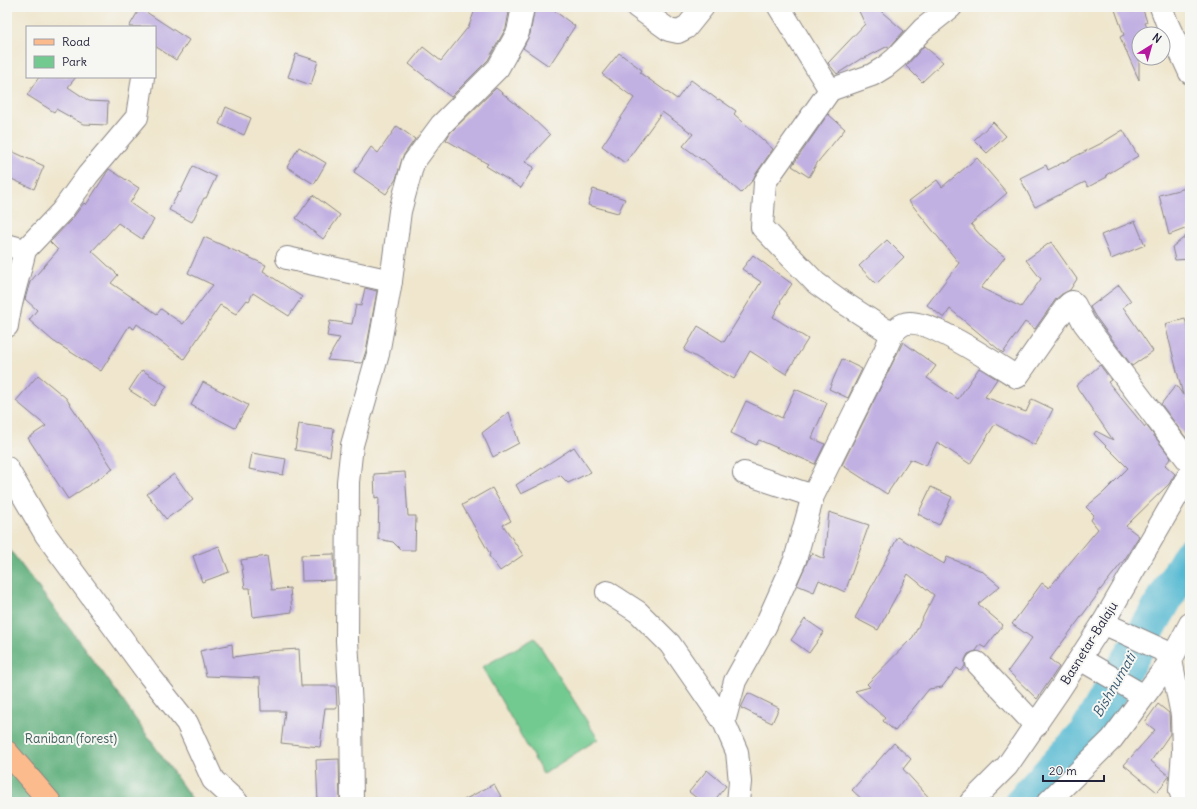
<svg xmlns="http://www.w3.org/2000/svg" width="1197" height="809" font-family="Delius,sans-serif">
  <style>
    .green { fill: #72ca90; stroke: #4a7666 }
    .forest { fill: #5dae7a; stroke: #40685a }
    .lines { fill: none; stroke-linecap: round; stroke-linejoin: round }
    .river { stroke: #54b9d2; stroke-width: 36 }
    .building { fill: #c1b0e2 }
    .minor-casing { stroke: #888484; stroke-width: 24 }
    .tertiary-casing { stroke: #888484; stroke-width: 24 }
    .primary-casing { stroke: #888484; stroke-width: 24 }
    .minor { stroke: #fff; stroke-width: 22 }
    .tertiary { stroke: #fff; stroke-width: 22 }
    .primary { stroke: #fbbb8d; stroke-width: 22 }
    .labels { text-anchor: middle; dominant-baseline: central; stroke-width: 4; stroke-linejoin: round; paint-order: stroke }
    .street-label { font-size: 13px; fill: #22223b; stroke: #f6f6f2 }
    .park-label { font-size: 13px; fill: #3e5d59; stroke: #f6f6f2 }
    .water-label { font-size: 14px; font-style: italic; fill: #345770; stroke: #f6f6f2 }
  </style>
  <rect width="100%" height="100%" fill="#f6f6f2"/>
  <filter id="ink" filterUnits="userSpaceOnUse"><feTurbulence type="fractalNoise" baseFrequency=".025" numOctaves="2"/><feDisplacementMap in="SourceGraphic" scale="8" xChannelSelector="R" yChannelSelector="G"/><feConvolveMatrix kernelMatrix="1 2 1 2 8 2 1 2 1" color-interpolation-filters="sRGB"/></filter>
  <filter id="wash" filterUnits="userSpaceOnUse"><feTurbulence type="fractalNoise" baseFrequency=".012" numOctaves="4" result="noise"/><feDisplacementMap in="SourceGraphic" scale="16" xChannelSelector="R" yChannelSelector="G"/><feGaussianBlur stdDeviation="0.9" result="paint"/><feColorMatrix in="noise" values="0 0 0 0 0 0 0 0 0 0 0 0 0 0 0 0 0 1.4 0 .05"/><feComposite in="paint" operator="in"/></filter>
  <g filter="url(#wash)">
    <rect width="100%" height="100%" fill="#efe6cd"/>
    <path class="green" d="M535,638L598,739L543,774L482,667Z"/>
    <path class="forest" d="M7,546L106,677L194,802H7Z"/>
    <g class="lines">
      <path class="river" d="M1023,802L1086,734L1190,556"/>
    </g>
    <g id="blocks">
      <path class="building" d="M476,7H510L506,28L488,60L451,97L409,64L423,47L441,61L469,26Z
        M535,7H549L575,26L549,66L523,48L530,34Z
        M857,7H876L904,31L889,48L888,46L863,59L862,58L837,74L828,63L865,24Z
        M1114,7H1142L1147,22L1145,23L1150,34H1139V80L1120,37L1124,35Z
        M140,8L189,40L176,60L155,46V27H129Z
        M924,46L943,62L922,82L906,66Z
        M619,53L642,70L640,73L677,99L691,80L718,100L719,99L736,111L734,114L773,149L755,175L753,180L741,193L703,159L702,160L683,146L693,134L662,112L625,163L602,146L634,98L602,74Z
        M296,54L318,61L311,85L288,77Z
        M39,77H76L68,87L89,101L108,102L107,125L83,124L56,109L54,112L27,95Z
        M496,88L528,114L550,135L525,162L534,167L521,188L486,166L488,164L446,140L450,133Z
        M226,107L251,118L244,135L219,124Z
        M828,114L845,129L817,163L809,177L792,166Z
        M993,122L1006,136L987,153L974,140Z
        M397,126L415,139L403,156L396,179L386,194L354,172L371,147L378,153Z
        M1123,130L1138,156L1106,175L1107,177L1088,187L1085,182L1035,207L1020,178L1046,165L1048,170L1100,144Z
        M299,147L326,163L314,184L287,167Z
        M7,149L44,166L34,189L7,177Z
        M977,158L1007,193L971,224L986,242L1005,257L981,288L1021,307L1041,279L1026,260L1051,242L1077,279L1070,290L1062,294L1056,299L1035,329L1025,322L1003,353L950,309L944,318L927,305L959,263L909,201L937,180L942,187Z
        M193,166L216,177L206,198H204L192,222L169,210L179,192L180,193Z
        M109,169L139,188L130,203L154,220L142,239L118,223L92,251L118,275L111,283L157,314L161,309L183,324L213,285L188,273L204,237L266,265L263,271L302,297L289,316L253,293L249,301L247,300L236,314L220,305L184,359L137,324L134,329L129,326L101,371L53,341L29,320L37,310L25,299L30,282L58,250L50,242L71,220L84,203L86,205Z
        M1190,187V227L1169,235L1159,195Z
        M593,189L625,199L618,213L588,205Z
        M313,195L340,215L323,239L296,218Z
        M1135,221L1145,245L1111,259L1101,235Z
        M1190,233V259L1175,260L1172,247Z
        M887,240L904,257L876,284L859,266Z
        M753,255L792,284L780,301L781,302L773,317L808,339L786,374L750,351L734,379L684,350L698,326L724,342L761,282L742,269Z
        M1119,285L1131,301L1123,307L1153,351L1132,366L1095,316L1090,307Z
        M365,288L377,291L366,351L362,363L327,360L340,338L327,336L330,321L352,324L356,305L361,306Z
        M1185,319L1190,336V399L1186,400L1190,405V433L1186,438L1161,404L1176,385L1183,395L1165,324Z
        M903,342L936,366L927,378L958,399L979,368L997,379L985,397L1026,412L1032,399L1053,409L1035,445L995,424L970,464L937,442L926,466L910,459L887,494L842,465Z
        M842,359L862,369L848,398L829,389Z
        M1100,365L1111,380L1108,382L1145,427L1146,425L1171,458L1165,465L1175,474L1169,484L1126,526L1139,536L1125,559L1097,594H1098L1050,659L1059,667L1037,699L1008,671L1032,638L1012,624L1042,583L1049,588L1098,529L1091,520L1094,515L1086,507L1103,493L1128,468L1094,434L1096,431L1113,440L1076,386Z
        M142,370L167,386L154,406L129,390Z
        M38,375L66,398L113,469L68,499L28,438L46,426L16,401Z
        M203,382L248,405L235,428L191,405Z
        M795,389L827,403L812,438L825,444L815,464L759,440L756,445L731,433L746,401L782,418Z
        M509,412L519,443L493,457L482,433Z
        M299,424L334,429L330,456L295,450Z
        M574,447L591,472L568,483L560,475L521,494L516,485Z
        M252,453L286,459L283,475L249,469Z
        M405,472L408,516H416L415,550H401L393,542L378,539L379,497L375,498L374,474Z
        M174,474L193,500L166,519L147,494Z
        M931,487L952,497L939,525L918,514Z
        M492,488L511,521L503,525L523,555L500,571L489,556L490,554L462,505Z
        M829,512L869,525L845,592L819,580L814,592L797,585L811,553L824,559Z
        M898,537L944,564L947,557L982,571L1000,586L978,604L1003,625L985,648L980,645L976,651L968,654L965,660V666L961,671L957,668L942,687L929,689L895,731L883,721L885,718L855,691L870,687L867,684L913,637L934,595L908,574L878,630L855,618Z
        M219,546L229,572L202,582L193,556Z
        M334,554L335,580L302,581L301,555Z
        M267,556L272,590L290,588L292,612L253,617L250,588H245L241,560Z
        M805,619L824,632L809,653L791,640Z
        M232,644L233,657L268,652V651L299,649L301,686H336L337,708H325L320,747L281,743L285,711H261L260,678L206,676L200,651Z
        M748,693L779,708L772,723L741,708Z
        M1158,704L1169,713L1170,734L1151,761L1169,776L1168,778L1157,792L1124,765L1155,730L1145,722Z
        M894,743L911,759L903,769L933,802H865L852,790Z
        M339,759L340,802H318L316,760Z
        M707,770L726,786L713,802H702L689,792Z
        M494,784L504,802H460Z"/>
    </g>
  </g>
  <g filter="url(#ink)">
    <use href="#blocks" fill-opacity="0" stroke="#888484" stroke-width="1"/>
    <g class="lines">
      <g class="minor-casing">
        <path id="minor" d="M637,7L669,30L678,32L686,28L703,7
          M779,7L830,90L765,182L762,227L816,283L841,301L892,334
          M1161,7L1167,23L1190,73
          M830,90L872,75L885,67L896,58L923,29L951,7
          M7,245L25,250L62,211L88,175L137,117L143,77
          M287,258L391,281
          M7,326C10,301 19,276 25,250
          M7,468L46,535L149,675L187,723L213,780L237,802
          M744,473L813,496
          M607,592L638,612L670,644L724,722
          M1103,623L1173,655
          M1080,659L1144,696
          M977,663L1036,726
          M738,802L740,782L737,752L724,722L735,681L765,627L795,560L813,496L884,353C889,342 892,329 904,324C925,315 997,365 1017,377L1065,308L1069,304L1072,302L1075,305L1084,323L1190,463
          M1048,802L1112,739L1171,660"/>
      </g>
      <g class="tertiary-casing">
        <path id="tertiary" d="M352,802L351,707L347,641L348,482L352,445L378,354L391,281L400,211L413,163L441,125L498,68L518,32L523,7
          M971,802L1007,766L1058,692L1103,623L1190,473
          M1184,802L1180,790L1183,752L1182,715L1171,660L1190,624"/>
      </g>
      <g class="primary-casing">
        <path id="primary" d="M7,752L50,802"/>
      </g>
      <use href="#minor" class="minor"/>
      <use href="#tertiary" class="tertiary"/>
      <use href="#primary" class="primary"/>
    </g>
  </g>
  <g class="labels">
    <g class="street-label">
      <text transform="translate(1089 643) rotate(-58)">Basnetar-Balaju</text>
    </g>
    <g class="park-label">
      <text x="71" y="738">Raniban (forest)</text>
    </g>
    <g class="water-label">
      <text transform="translate(1114 685) rotate(-60)">Bishnumati</text>
    </g>
  </g>
  <rect width="1197" height="809" fill="none" stroke="#f6f6f2" stroke-width="24"/>
  <rect x="26" y="26" width="130" height="52" fill="#f6f6f2" stroke="#a1a1a9"/>
  <rect x="34" y="39" width="20" height="6" fill="#fbbb8d" stroke="#a1a1a9"/>
  <text x="62" y="46" font-size="12" fill="#22223b">Road</text>
  <rect x="34" y="56" width="20" height="12" fill="#72ca90" stroke="#a1a1a9"/>
  <text x="62" y="66" font-size="12" fill="#22223b">Park</text>
  <g transform="translate(1151 46) rotate(37)"><circle r="19" fill="#f6f6f2" stroke="#a1a1a9"/>
  <path d="M0-3L7 15L0 10L-7 15Z" fill="#b5179e"/>
  <text y="-6" font-size="11" font-weight="bold" text-anchor="middle" fill="#22223b">N</text>
  </g>
  <path d="M1043 775v6h61v-6" fill="none" stroke="#22223b" stroke-width="2"/>
  <text x="1049" y="775" font-size="12" fill="#22223b" stroke="#f6f6f2" stroke-width="3" paint-order="stroke">20 m</text>
</svg>
